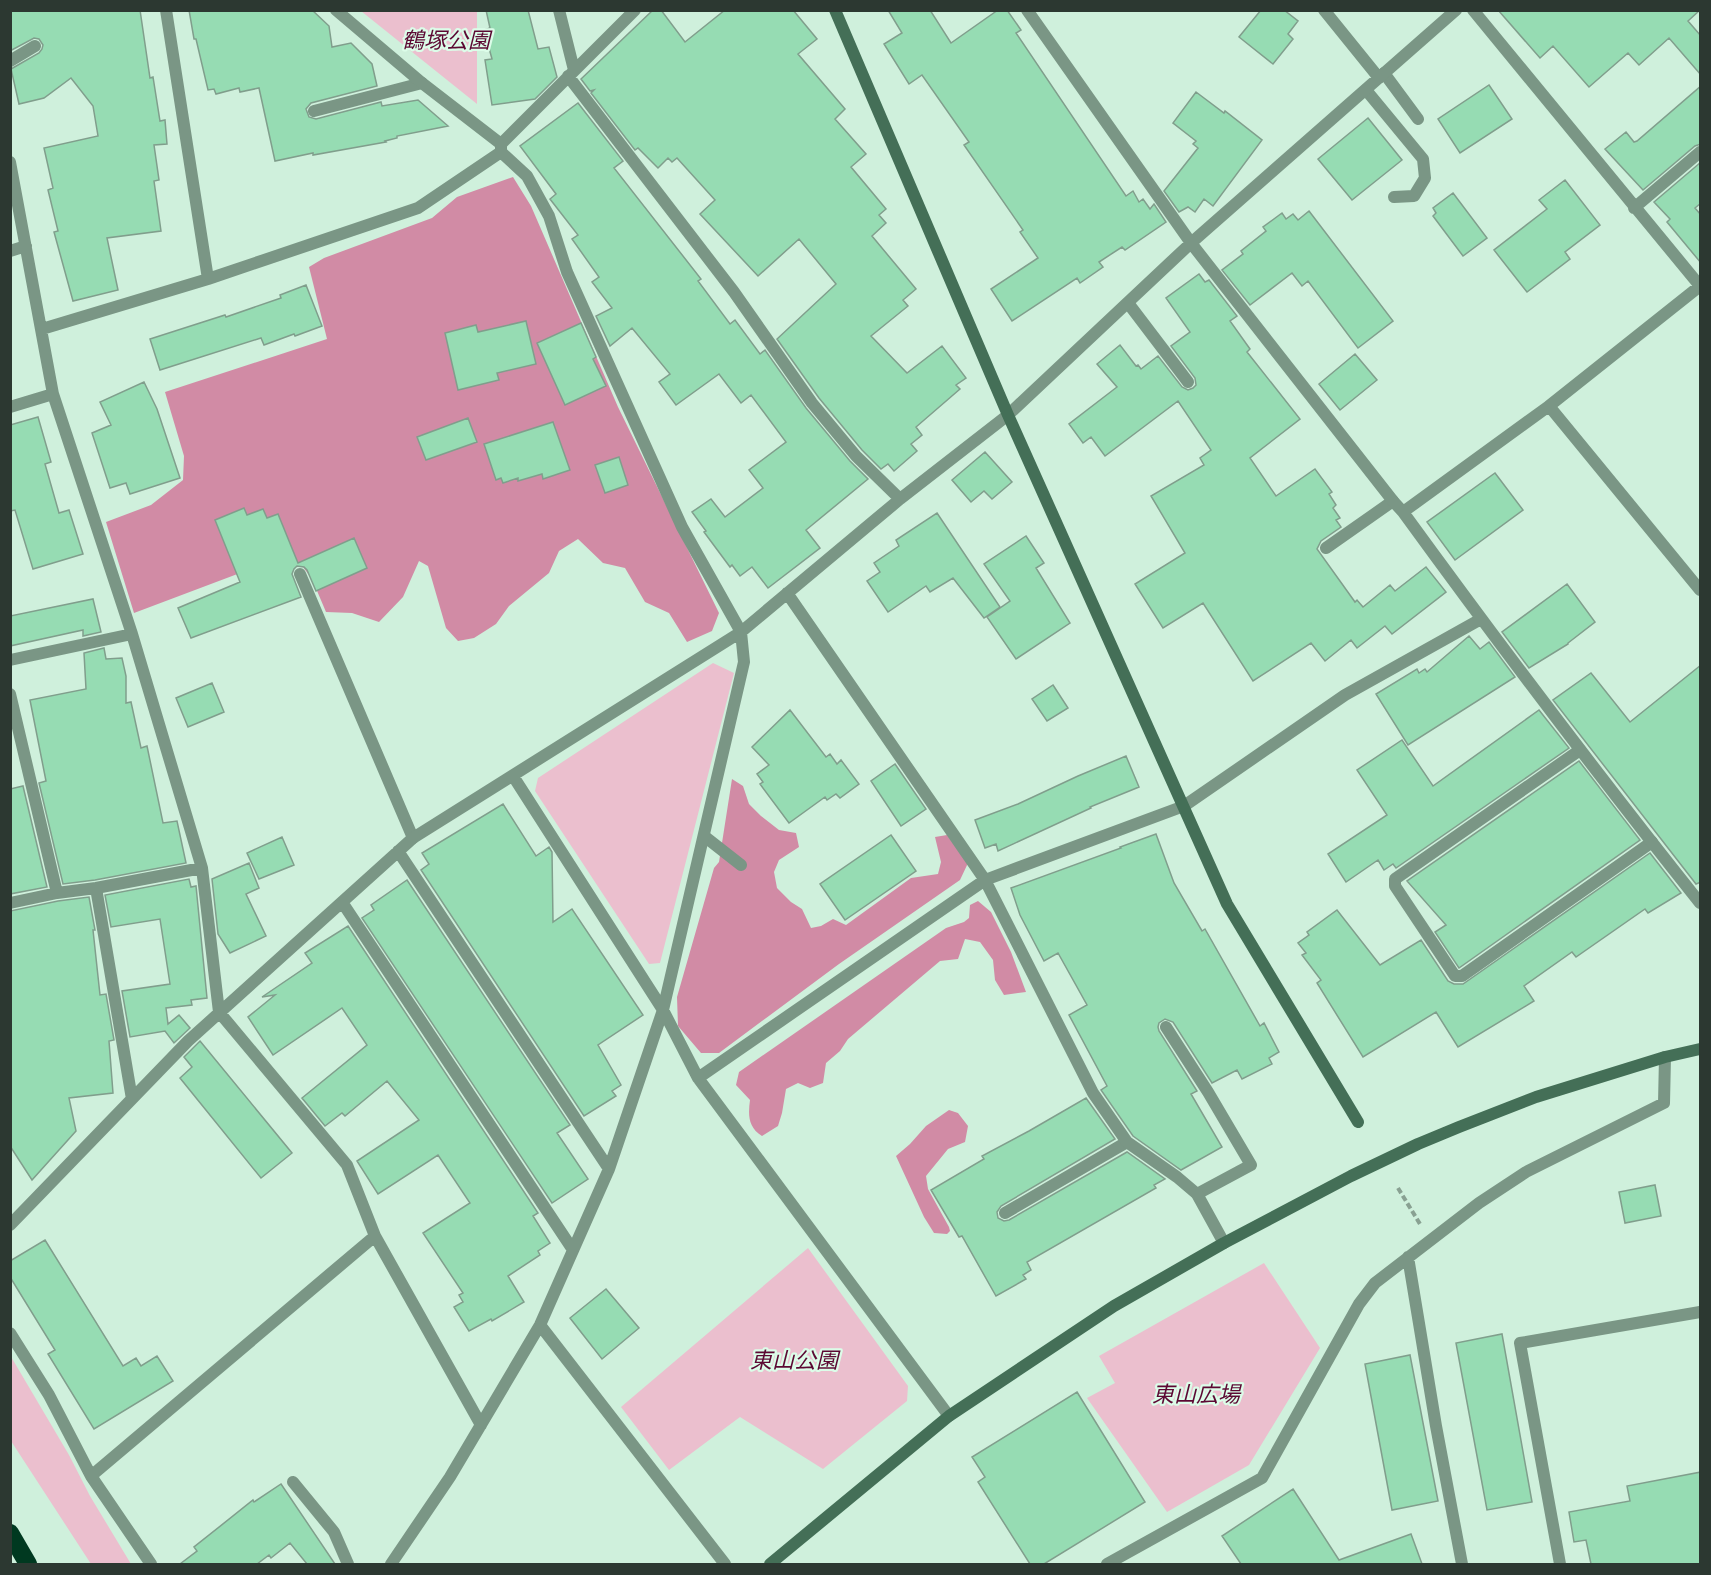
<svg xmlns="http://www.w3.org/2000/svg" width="1711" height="1575" font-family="Spectral,'Noto Sans JP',serif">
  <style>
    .green { fill: #ebbfce }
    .forest { fill: #d18ba5 }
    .building { fill: #96dcb3; stroke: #809e8c; stroke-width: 1.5 }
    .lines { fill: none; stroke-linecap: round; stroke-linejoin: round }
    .path { stroke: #89a192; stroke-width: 4; stroke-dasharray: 6 3; stroke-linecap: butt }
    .lane { stroke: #7a9685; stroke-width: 12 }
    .street { stroke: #7a9685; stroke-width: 12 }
    .secondary { stroke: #446f57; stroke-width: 12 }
    .highway { stroke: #003920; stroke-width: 18 }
    .labels { text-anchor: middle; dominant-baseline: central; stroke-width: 4.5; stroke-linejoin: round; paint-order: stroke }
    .park-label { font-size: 22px; font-style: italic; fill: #5c0833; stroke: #dcfde9 }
  </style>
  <rect width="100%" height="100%" fill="#cff0dc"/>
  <path class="green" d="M361,11H477V104Z
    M713,663L734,673L660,963L649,964L535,791L538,778Z
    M808,1248L908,1386L907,1401L823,1469L740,1417L669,1470L621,1407Z
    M1264,1263L1320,1348L1249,1465L1167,1512L1087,1398L1115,1383L1099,1356Z
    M10,1355L69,1455L90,1496L131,1564H91L11,1441Z"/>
  <path class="forest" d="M513,177L531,206L618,407L719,613L712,631L687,642L669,613L645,602L625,568L603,563L578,539L559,551L549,573L509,606L496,624L474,638L458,641L446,628L428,566L419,561L403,597L379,622L352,613L326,612L312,579L300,563L289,566L280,558L134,613L106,522L151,505L183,480L184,456L165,392L327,339L309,267L324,258L432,218L457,197Z
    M732,779L743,786L749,804L761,816L779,830L796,833L799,847L779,860L774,872L777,888L791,902L802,909L811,928L821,926L833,919L846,925L911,878L938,874L941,862L935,837L947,835L968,863L960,880L839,964L719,1053H701L678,1026L677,997L714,868L719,862Z
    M978,901L991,912L1011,952L1026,992L1004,995L995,980L993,960L980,942L965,939L958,959L940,961L848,1039L840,1051L826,1063L823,1083L810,1088L798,1083L786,1089L782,1113L778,1126L762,1136C748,1127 748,1115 750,1100L736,1085L739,1072L946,928L964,922L969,918L970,905Z
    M949,1110L958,1113L968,1126L965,1142L948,1149L926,1176L928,1189L949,1227L950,1231L947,1234L934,1233L924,1217L896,1156L910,1144L926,1126Z"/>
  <path class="building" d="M10,10H140L150,78L153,77L160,121L165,120L167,144L154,145L159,180L154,181L161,231L107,238L118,290L73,301L54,232L58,231L48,190L53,188L44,148L98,136L93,106L71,78L44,98L19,104L11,69L39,53L42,49L43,45L39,39L34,38L10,51Z
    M189,10H312L329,26L332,47L351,43L372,64L377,86L311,103L306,109L309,117L316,119L381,102L382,106L418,100L448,126L397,136V138L385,141L386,142L313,155V153L275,161L259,88L240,92L239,88L216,94L214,89L208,90L196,39H194Z
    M486,10H528L538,49L549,47L557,77L535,99L492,105L485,60L492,59L484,30L490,28Z
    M653,10H661L685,42L725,10H793L817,39L798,54L845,109L835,119L866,154L851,167L886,209L879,215L886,223L872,236L916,289L903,300L908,306L871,336L907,373L942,346L966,378L956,385L960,389L916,427L922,435L911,444L917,451L894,471L888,464L881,469L862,450L819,398L777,339L836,284L799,239L758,276L700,214L715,200L677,158L672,162L668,158L658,168L638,148L635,150L591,93L594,90L590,91L581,79Z
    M888,10H930L951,43L998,10H1007L1021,30L1016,33L1126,196L1133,191L1139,202L1143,199L1150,209L1154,204L1166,222L1125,250L1122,247L1099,262L1103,267L1080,283L1077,278L1012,321L991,289L1038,258L1020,232L1023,230L964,145L969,142L922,75L909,84L884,44L902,33Z
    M1261,10H1284L1298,21L1288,34L1293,39L1273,64L1239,37Z
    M1498,10H1700L1688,21L1701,36V75L1669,38L1639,65L1628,53L1589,87L1553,46L1540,58Z
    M1489,85L1512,119L1460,153L1438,119Z
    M1701,86V144L1695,146L1643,190L1605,149L1626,132L1634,142L1637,141Z
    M1196,92L1224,113L1225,111L1262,140L1213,206L1204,199L1195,212L1188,207L1179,212L1164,191L1198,148L1193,144L1196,141L1173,123Z
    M578,103L623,161L614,168L701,279L698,281L730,324L735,320L760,354L765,350L806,408L850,461L868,479L806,530L820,548L768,588L752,567L740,576L732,565L730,567L704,532L706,531L692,512L711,499L725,517L763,488L749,470L786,442L751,395L741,403L719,374L676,405L659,382L670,374L632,328L610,346L596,316L612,308L592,282L599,277L572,239L578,235L550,199L556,194L520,146Z
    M1368,118L1402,160L1352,200L1318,159Z
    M1701,162V203L1695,208L1701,215V263L1667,222L1670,219L1654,202Z
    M1565,180L1600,225L1565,252L1570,259L1527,292L1494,250L1547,209L1539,200Z
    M1453,193L1487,238L1463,256L1433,216L1436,213L1433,208Z
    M1309,211L1393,321L1358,348L1308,281L1302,286L1292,273L1250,305L1222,270L1243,254L1241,251L1266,231L1263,227L1282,213L1286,219L1293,214L1298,220Z
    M1199,274L1205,282L1209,280L1237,316L1230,321L1250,349L1247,352L1300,419L1250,458L1276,496L1315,469L1332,492L1329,494L1336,505L1333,508L1340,518L1336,520L1341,527L1321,541L1317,549L1355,602L1357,600L1363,607L1390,585L1395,591L1426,567L1446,592L1392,634L1385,626L1357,648L1351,640L1325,661L1311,643L1253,681L1203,603L1163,628L1135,584L1185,553L1151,496L1204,465L1200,458L1211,450L1178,401L1105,456L1091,437L1083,443L1069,424L1117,387L1097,364L1120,345L1136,366L1138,365L1141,369L1158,356L1182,387L1188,390L1193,388L1196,385L1195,378L1171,346L1190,332L1166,298Z
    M306,285L322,326L295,336L294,334L264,345L261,338L160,370L150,339L225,315L226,317L281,298L280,295Z
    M526,321L536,364L497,373L499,380L458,390L445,333L476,325L478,332Z
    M581,323L596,357L593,359L606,386L565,405L537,343Z
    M1355,354L1377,380L1340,410L1319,384Z
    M144,382L157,409L180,478L130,494L126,483L110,488L92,433L111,425L100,402Z
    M38,417L51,462L45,464L59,513L69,510L83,554L33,569L15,510L10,511V425Z
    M468,418L477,442L426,460L417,437Z
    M553,422L570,470L543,479L542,474L518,481V478L503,483L501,478L496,480L484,444Z
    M985,452L1012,482L992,499L984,491L971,502L952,480Z
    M619,457L628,485L605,493L595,465Z
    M1495,473L1523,510L1455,560L1427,522Z
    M244,508L247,515L263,509L267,518L278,514L298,563L354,538L367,568L316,591L307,570L304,567L297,566L294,569L292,574L301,597L191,638L178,608L240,582L215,520Z
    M937,513L1000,607L984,618L953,578L930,592L926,586L888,612L867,581L880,572L874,563L899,546L896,540Z
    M1026,536L1044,563L1036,568L1070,623L1016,659L987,617L1010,601L984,564Z
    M1567,584L1595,622L1568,643V644L1529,668L1502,632Z
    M93,599L101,632L83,636V630L10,646V616Z
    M1469,636L1480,649L1489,642L1515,677L1408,745L1376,694L1417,669L1419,673L1425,669L1427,672Z
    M104,648L106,659L122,658L126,676V703L131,702L141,748L147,746L163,823L177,821L186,863L95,880L63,884L39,783L46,781L30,700L86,689L84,653Z
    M1701,665V882L1696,884L1553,700L1591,673L1630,722Z
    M212,683L224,712L188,727L176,698Z
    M1053,685L1068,708L1047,721L1032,699Z
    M790,710L826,757L830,754L837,764L841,760L859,784L840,798L836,794L827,800L825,797L789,823L760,784L763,782L757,774L769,765L752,747Z
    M1539,710L1569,748L1396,868L1393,864L1384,870L1378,860L1346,882L1328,854L1387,815L1357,770L1402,740L1433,786Z
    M1126,756L1139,787L1090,807L1091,808L998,851L996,844L985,848L975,820L1018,804L1078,776Z
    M1579,761L1640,840L1459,968L1435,932L1446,925L1407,881Z
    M895,764L926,809L901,826L871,781Z
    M23,786L47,887L10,894V789Z
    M503,804L536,856L549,847L552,852L553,922L572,909L643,1015L598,1045L621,1085L612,1091L616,1096L584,1116L421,870L429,864L422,853Z
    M1156,834L1174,883L1202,931L1205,929L1260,1026L1264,1023L1279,1052L1269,1058L1272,1064L1242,1079L1237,1070L1212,1083L1173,1022L1165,1019L1159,1023L1158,1027L1159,1031L1197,1091L1191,1094L1222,1147L1181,1170L1133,1136L1101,1090L1107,1086L1069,1015L1087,1005L1058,953L1044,961L1020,915L1011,888L1121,848L1120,847Z
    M891,835L916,871L845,920L820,884Z
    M282,837L294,865L259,879L247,853Z
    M1650,853L1681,893L1648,913L1645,909L1576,957L1572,952L1524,986L1534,1001L1458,1047L1436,1012L1363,1057L1317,983L1321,980L1302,955L1306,953L1298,943L1309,935L1307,932L1337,910L1380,965L1421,940L1448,981L1454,984H1463Z
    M249,863L259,888L246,894L266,936L230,953L218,934L212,879Z
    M189,879L191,887L196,886L207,998L191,1000L192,1005L166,1008L168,1024L179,1015L190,1028L174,1043L165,1031L130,1037L122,991L170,984L160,919L111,927L105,895Z
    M407,880L570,1125L557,1133L588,1179L552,1203L362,918L374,910L371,905Z
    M89,897L95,930H93L100,995L106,994L114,1040L109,1041L113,1093L69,1098L76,1131L32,1180L10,1146V911L58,901Z
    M348,926L538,1213L533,1216L550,1243L538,1251L540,1255L508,1276L524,1302L492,1321L491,1319L469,1331L454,1307L463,1302L459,1295L463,1293L423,1233L470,1203L438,1155L378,1194L357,1161L419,1120L387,1081L345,1116L342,1113L325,1126L302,1098L367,1045L342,1008L273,1055L248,1017L275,995L262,997L312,963L305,953Z
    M200,1041L292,1153L261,1178L180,1078L192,1067L184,1057Z
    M1086,1098L1115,1139L1001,1206L997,1212L998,1218L1004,1221L1009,1220L1127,1152L1165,1179L1154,1185L1156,1188L1027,1262L1031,1270L1023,1275L1026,1279L996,1296L962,1236L959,1237L931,1190L984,1159L982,1156L1029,1131Z
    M1655,1185L1661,1216L1625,1223L1619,1192Z
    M45,1240L123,1366L136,1358L141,1366L157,1356L173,1381L94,1429L48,1354L55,1350L10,1277V1261Z
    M606,1289L639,1328L602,1359L570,1318Z
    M1502,1334L1532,1502L1487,1510L1456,1343Z
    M1410,1355L1438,1501L1392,1510L1365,1364Z
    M1077,1392L1145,1502L1044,1564H1030L978,1482L985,1477L972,1457Z
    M1701,1472V1564H1591L1586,1540L1574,1542L1569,1512L1630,1501L1627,1486Z
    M281,1484L335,1564H307L290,1543L271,1558L269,1555L257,1564H180L197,1551L194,1547L253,1500L254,1502Z
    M1293,1489L1339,1560L1411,1534L1422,1564H1241L1222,1536Z"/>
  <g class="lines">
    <path class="path" d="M1398,1188L1420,1224"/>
    <path class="lane" d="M10,61L35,46
      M1384,73L1418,119
      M1366,90L1423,159L1425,178L1414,196L1394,197
      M314,111L422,83
      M1128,303L1188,382
      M1326,548L1393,501
      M300,574L413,838
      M1580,750L1395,879V886L1455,976H1462L1652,842
      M704,836L741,865
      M1166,1027L1208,1092L1251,1165L1197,1194
      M1005,1213L1127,1142
      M293,1482L334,1532L348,1564
      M1560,1564L1520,1343L1700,1312"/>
    <path class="street" d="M166,10L208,279
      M336,10L422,83L501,144V152L527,176L549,216L567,272L682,527L741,632L744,662L663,1010L609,1169L540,1325L450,1477L391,1564
      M559,10L574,70
      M1027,10L1191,243L1393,501L1403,512C1499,644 1598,775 1700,903
      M1324,10L1379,78
      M1473,10L1700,286
      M568,76L734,292L812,403L856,456L900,499
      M501,144L635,10
      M10,162L53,394L132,634L202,868L219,1012L347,1165L375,1236
      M1634,208L1700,152
      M10,251L26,246
      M42,329L208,279L418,208L501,152
      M1549,406L1700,590
      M10,407L53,394
      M1403,512L1549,406L1700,286
      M787,593L985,880L1093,1093L1127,1142L1177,1177L1197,1194L1224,1243
      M10,660L132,634
      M10,694L57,893
      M513,776L663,1010L698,1078L949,1416
      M398,851L609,1169
      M96,888L132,1099
      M342,902L573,1250
      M10,903L57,893L96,888L202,868
      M698,1078L985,880L1184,806L1345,695L1481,619
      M10,1225L188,1041L413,838L741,632L900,499L1008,415L1191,243L1456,10
      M1408,1257L1436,1426L1462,1564
      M540,1325L725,1564
      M10,1333L49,1395L91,1476L151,1564
      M91,1476L375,1236L481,1425
      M1107,1564L1262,1478L1359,1304L1375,1283L1479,1203L1526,1172L1664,1103L1665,1057"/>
    <path class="secondary" d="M835,10L1008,415L1227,904L1358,1122
      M770,1564L949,1416L1114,1306L1224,1243L1351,1176L1418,1144L1459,1127L1536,1097L1665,1057L1700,1049"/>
    <path class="highway" d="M10,1533L28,1564"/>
  </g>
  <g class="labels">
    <g class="park-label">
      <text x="446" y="41">鶴塚公園</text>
      <text x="794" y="1361">東山公園</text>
      <text x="1196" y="1395">東山広場</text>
    </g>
  </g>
  <rect width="1711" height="1575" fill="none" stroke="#2c3831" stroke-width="24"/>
</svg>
